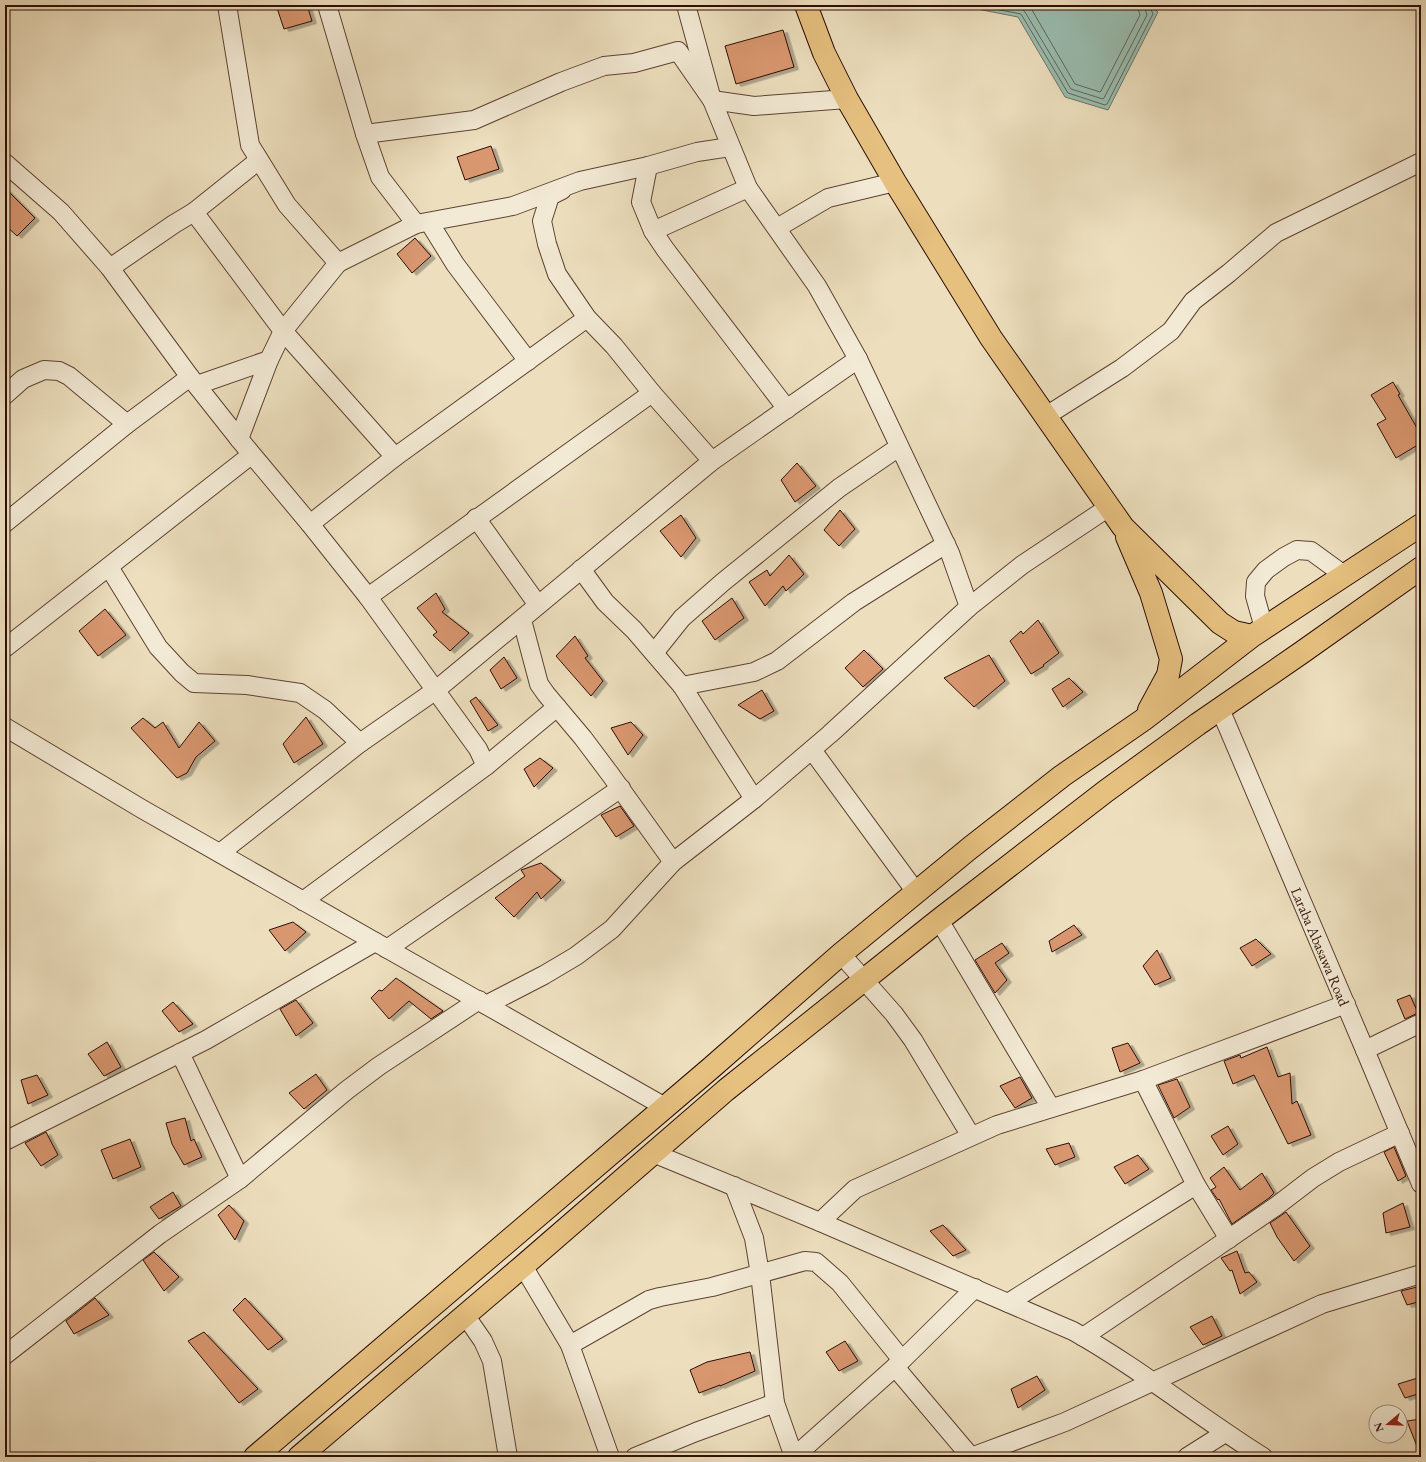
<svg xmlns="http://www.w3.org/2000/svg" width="1426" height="1462" font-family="'EB Garamond',serif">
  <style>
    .water { fill: #99bdb0; stroke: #6e776b }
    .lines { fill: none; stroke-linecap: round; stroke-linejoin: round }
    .shore { stroke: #63665a; stroke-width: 1 }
    .building { fill: #d9976f; stroke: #2d0e03; filter: url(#shadow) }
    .minor-casing { stroke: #5d4232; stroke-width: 20 }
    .major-casing { stroke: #2d0e03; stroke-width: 24 }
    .minor { stroke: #f3ead5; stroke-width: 18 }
    .major { stroke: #e6c07f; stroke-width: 22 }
    .labels { text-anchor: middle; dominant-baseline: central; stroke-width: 4; stroke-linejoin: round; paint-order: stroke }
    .street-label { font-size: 15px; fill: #2d0e03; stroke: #f3ead5 }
  </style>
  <defs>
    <filter id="shadow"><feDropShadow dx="4.5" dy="2.5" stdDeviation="0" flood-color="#0004"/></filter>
  </defs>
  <rect width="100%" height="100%" fill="#eddfbe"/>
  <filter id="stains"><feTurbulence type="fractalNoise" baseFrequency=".005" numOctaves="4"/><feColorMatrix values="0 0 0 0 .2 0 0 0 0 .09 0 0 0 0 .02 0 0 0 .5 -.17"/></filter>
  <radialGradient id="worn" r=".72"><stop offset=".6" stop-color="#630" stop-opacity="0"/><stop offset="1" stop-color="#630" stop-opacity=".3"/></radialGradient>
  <path class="water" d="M957,5H1151L1158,12L1108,110L1065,97L1018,17Z"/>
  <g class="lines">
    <path class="shore" d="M974,5L1021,14L1068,93L1105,105L1107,104L1153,14L1149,5
      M1003,5L1021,8L1025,12L1071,89L1103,99L1104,98L1147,15L1144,5
      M1027,5L1032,10L1075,84L1100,92L1101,91L1140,15L1137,5"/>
  </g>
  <path class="building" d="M276,5H307L312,21L284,29Z
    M783,30L794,67L736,84L725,46Z
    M491,146L499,169L465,180L457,157Z
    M5,188L35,218L17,236L5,225Z
    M415,238L431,256L412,273L397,254Z
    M1393,382L1400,394L1398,395L1421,435V443L1396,458L1377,424L1386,419L1371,395Z
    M797,463L816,486L795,502L781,480Z
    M840,510L855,529L839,546L824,530Z
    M681,515L696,538L681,557L660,531Z
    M789,555L804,574L786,591L783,586L765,606L749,582L767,570L770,576Z
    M436,593L445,609L442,612L469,633L450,651L433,635L437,632L417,608Z
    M732,598L744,618L715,640L702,621Z
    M105,609L126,635L98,656L79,631Z
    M1038,620L1059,653L1043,665L1044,666L1031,674L1010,641L1021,631L1023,634Z
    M575,636L588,656L585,658L603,681L591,696L556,656Z
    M864,650L883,669L863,687L845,668Z
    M989,655L1005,681L974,707L944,678Z
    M504,657L517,678L501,689L490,670Z
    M1069,678L1083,692L1063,707L1052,689Z
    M762,690L774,711L760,719L738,705Z
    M476,697L498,725L488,731L470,701Z
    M306,717L323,744L294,763L283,744Z
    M143,718L155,728L163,722L179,748L199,722L215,741L196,757L187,773L177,778L131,728Z
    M631,722L643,735L628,755L611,728Z
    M540,758L553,768L534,787L524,769Z
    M620,806L634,826L616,837L601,815Z
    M541,863L561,880L541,899L537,892L514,917L495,898L525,876L521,870Z
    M293,922L306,932L285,951L269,930Z
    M1074,925L1082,935L1052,952L1049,941Z
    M1256,939L1271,954L1252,966L1240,948Z
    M1002,943L1009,953L995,963L1007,980L995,993L975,960Z
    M1157,950L1171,978L1155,985L1143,966Z
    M396,978L443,1011L431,1019L409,1001L389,1019L371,998L379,990L382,991Z
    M1410,995L1418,1013L1405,1019L1397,1000Z
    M296,1000L313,1023L296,1036L280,1009Z
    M173,1002L193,1024L179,1032L162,1011Z
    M107,1042L121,1067L104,1076L88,1054Z
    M1128,1043L1140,1063L1120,1072L1112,1048Z
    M1267,1047L1278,1077L1290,1073L1292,1104L1297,1101L1311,1135L1288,1144L1254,1075L1233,1084L1224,1061L1240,1055L1241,1058Z
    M316,1074L327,1090L304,1109L289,1093Z
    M37,1075L48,1095L28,1104L21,1080Z
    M1020,1077L1032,1098L1015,1108L1000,1086Z
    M1177,1079L1190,1107L1174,1118L1158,1085Z
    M185,1118L191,1141L194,1139L202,1157L184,1165L172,1144L166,1123Z
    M1228,1126L1238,1144L1223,1155L1211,1136Z
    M46,1132L58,1155L41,1166L25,1143Z
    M130,1139L141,1167L113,1179L101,1150Z
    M1069,1143L1075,1157L1055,1165L1046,1149Z
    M1394,1147L1406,1176L1398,1181L1384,1152Z
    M1138,1155L1149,1169L1125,1184L1114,1167Z
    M1224,1167L1240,1190L1262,1173L1274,1193L1269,1198L1232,1224L1219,1199L1218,1200L1211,1190L1216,1187L1210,1178Z
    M173,1192L181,1206L159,1219L150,1207Z
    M1403,1203L1410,1227L1386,1233L1383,1213Z
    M229,1205L244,1221L235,1240L218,1215Z
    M1286,1212L1310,1246L1294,1261L1277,1237L1270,1223Z
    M943,1225L966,1250L953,1256L930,1231Z
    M1237,1251L1245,1273L1249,1272L1257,1282L1240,1294L1232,1270L1230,1271L1221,1258Z
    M154,1252L179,1277L164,1291L143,1260Z
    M1421,1286V1301L1407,1305L1401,1291Z
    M95,1298L109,1315L74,1334L66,1321Z
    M245,1298L283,1339L268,1350L233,1310Z
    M1212,1316L1222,1336L1203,1345L1190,1327Z
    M204,1332L258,1389L239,1403L188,1341Z
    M845,1341L858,1361L839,1371L826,1352Z
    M750,1352L755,1371L720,1386V1385L699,1393L690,1370L707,1362Z
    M1037,1376L1045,1390L1018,1408L1011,1389Z
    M1421,1377V1393L1405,1398L1398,1384Z
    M1421,1419V1453L1420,1454L1407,1421Z"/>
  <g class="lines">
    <g class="minor-casing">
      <g id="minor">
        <path d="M227,5L250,145L287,205L338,263L416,224L513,206L580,181L648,166L697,152L730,147"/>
        <path d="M327,5L365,134L380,177L416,224"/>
        <path d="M686,5L712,100L748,188L817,286L858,359L950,553L969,607"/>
        <path d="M365,134L474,120L561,82L604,66L634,63L678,51L712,100L754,106L847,99"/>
        <path d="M5,163L61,212L110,268L190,377L239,439L310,524L368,597L478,749L486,766"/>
        <path d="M648,166L641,202L653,231L665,249L787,409"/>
        <path d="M562,190L550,196L542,221L547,244L557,274L587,318L614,346L652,393L712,461"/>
        <path d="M194,212L283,331L395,457"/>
        <path d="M429,222L455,264L528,361"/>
        <path d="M777,228L828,198L895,182"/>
        <path d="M653,231L748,188"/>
        <path d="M110,268L174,224L194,212L259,160"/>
        <path d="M197,385L269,360"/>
        <path d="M5,395L23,379L44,370L59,371L69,376L127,424"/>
        <path d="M1046,416L1122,368L1171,331L1193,301L1229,273L1276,233L1421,162"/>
        <path d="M239,439L269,360L283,331L338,263"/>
        <path d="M476,518L538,605"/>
        <path d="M5,523L127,424L190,377"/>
        <path d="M310,524L395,457L587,318"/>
        <path d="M109,567L158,647L182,673L194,683L247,685L300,693L325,710L360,743"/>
        <path d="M581,569L605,602L634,630L682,686L754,799"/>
        <path d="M368,597L652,393"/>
        <path d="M522,620L539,684L546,694L583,738L610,774L673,862"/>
        <path d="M1264,628L1255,596L1256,582L1266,570L1284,557L1297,550L1311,551L1344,575"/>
        <path d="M5,648L251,455"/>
        <path d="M654,653L682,618L723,582L839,488L899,447"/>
        <path d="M682,686L754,672L777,661L854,602L946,544"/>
        <path id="s1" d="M1220,709L1365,1050L1421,1184"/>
        <path d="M5,727L142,809L665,1107"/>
        <path d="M812,750L916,892"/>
        <path d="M220,853L360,743L436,690L712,461L858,359"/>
        <path d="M303,901L486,766L557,707"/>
        <path d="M939,920L1051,1108"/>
        <path d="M387,949L621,788"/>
        <path d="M841,954L894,1014L913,1040L971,1136"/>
        <path d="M486,1005L544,975L576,956L612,929L673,862L754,799L830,734L969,607L1022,565L1109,507"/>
        <path d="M1365,1050L1421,1023"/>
        <path d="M180,1053L240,1179"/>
        <path d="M1143,1080L1196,1185L1229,1239"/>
        <path d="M5,1141L206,1040L375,942"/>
        <path d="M653,1153L820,1222L1073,1331C1139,1368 1199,1417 1263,1457"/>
        <path d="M734,1186L754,1238L760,1274L775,1403L794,1457"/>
        <path d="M820,1222L855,1189L997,1125L1143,1080L1346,1004"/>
        <path d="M523,1266L570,1345L610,1457"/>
        <path d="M1008,1303L1196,1185"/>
        <path d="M465,1315L483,1341L492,1361L508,1457"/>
        <path d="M1083,1337L1208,1253L1275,1207L1313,1178L1339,1162L1400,1133"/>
        <path d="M570,1345L649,1300L660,1297L712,1287L805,1261L816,1262L840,1283L902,1360"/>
        <path d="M5,1355L160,1234L240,1179L347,1090L379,1066L479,1000"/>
        <path d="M895,1367L971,1457"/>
        <path d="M635,1457L696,1432L775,1403"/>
        <path d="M794,1457L895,1367L975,1288"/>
        <path d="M971,1457L1065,1422L1322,1304L1421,1274"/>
        <path d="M1187,1457L1225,1433"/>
      </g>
    </g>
    <g class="major-casing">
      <path id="major" d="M806,5L824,53L847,99L895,182L991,338L1109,507L1123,527L1220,623L1234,632L1252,636
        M1127,537L1151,593L1171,659L1168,675L1149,710
        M255,1457L711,1068L841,954L970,848L1062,776L1143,720L1252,636L1421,525
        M299,1457L523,1266L726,1090L939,920L1106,791L1198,724L1301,653L1421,568"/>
    </g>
    <use href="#minor" class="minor"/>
    <use href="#major" class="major"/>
  </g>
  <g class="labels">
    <g class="street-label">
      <text stroke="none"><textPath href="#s1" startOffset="258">Laraba Abasawa Road</textPath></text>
    </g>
  </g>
  <rect width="1426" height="1462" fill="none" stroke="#eddfbe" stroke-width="20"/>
  <rect x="6" y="6" width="1414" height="1450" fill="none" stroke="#2d0e03" stroke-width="2"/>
  <rect x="10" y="10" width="1406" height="1442" fill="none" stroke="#2d0e03"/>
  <g transform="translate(1388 1424) rotate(251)"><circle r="19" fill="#f3ead5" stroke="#a49281"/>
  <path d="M0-3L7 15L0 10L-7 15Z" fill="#8f2418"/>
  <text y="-6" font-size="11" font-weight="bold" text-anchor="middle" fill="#2d0e03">N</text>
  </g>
  <rect width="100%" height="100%" filter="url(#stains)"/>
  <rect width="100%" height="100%" fill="url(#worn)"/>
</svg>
